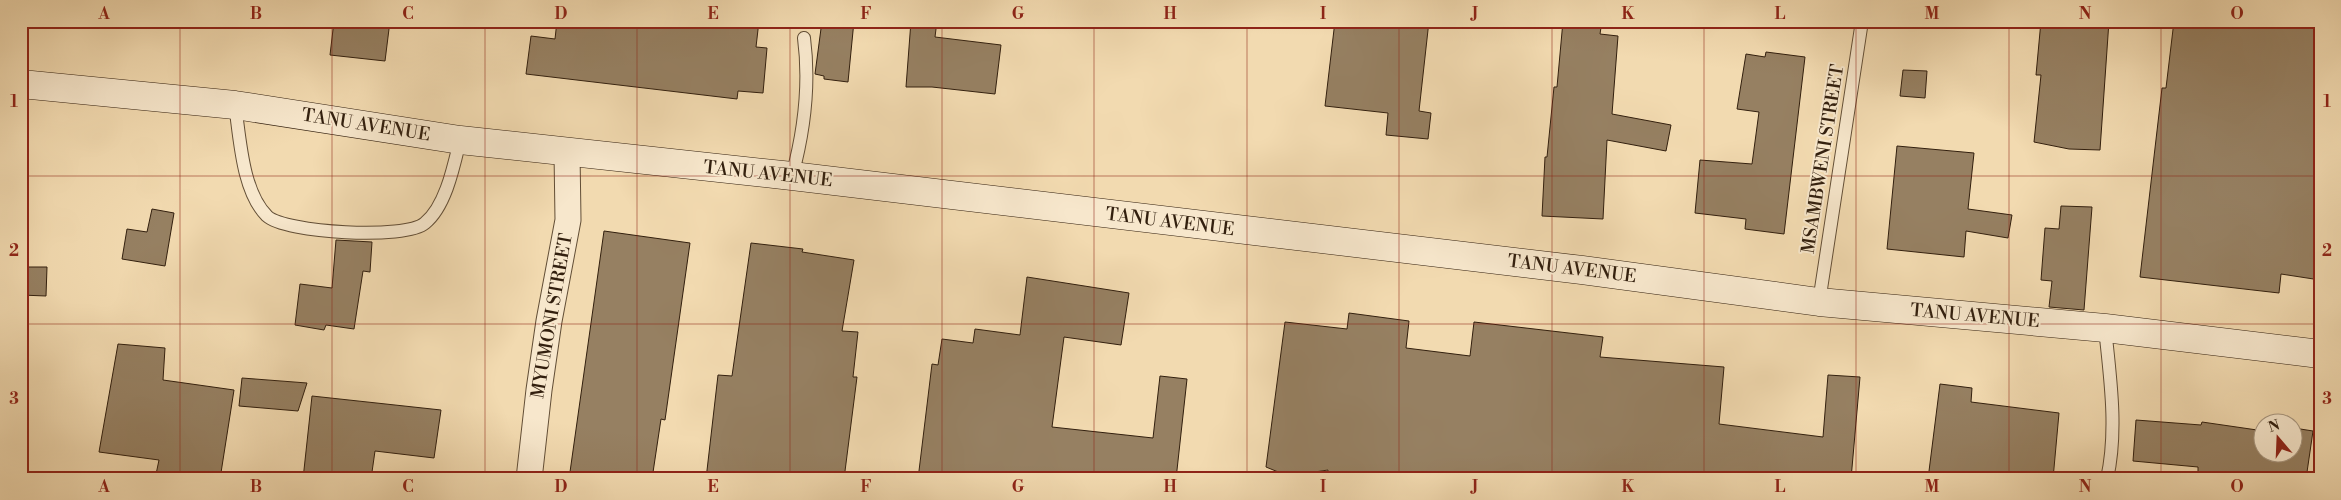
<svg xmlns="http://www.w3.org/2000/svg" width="2341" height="500" font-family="'Libre Bodoni',serif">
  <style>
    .building { fill: #968062; stroke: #321f0e }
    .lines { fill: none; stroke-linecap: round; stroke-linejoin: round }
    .lane-casing { stroke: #624e36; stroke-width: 14 }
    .street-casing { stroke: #624e36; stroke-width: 27 }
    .secondary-casing { stroke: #321f0e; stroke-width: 29 }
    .lane { stroke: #f7e7cc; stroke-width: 12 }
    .street { stroke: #f7e7cc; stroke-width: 25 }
    .secondary { stroke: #f7e7cc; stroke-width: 28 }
    .grid { fill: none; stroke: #8f2418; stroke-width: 1; stroke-opacity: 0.55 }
    .labels { text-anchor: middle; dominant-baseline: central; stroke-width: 4; stroke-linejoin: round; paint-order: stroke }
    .street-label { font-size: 18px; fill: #321f0e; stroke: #f7e7cc }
    .neatline { fill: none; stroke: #8f2418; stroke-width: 2 }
    .grid-label { font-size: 16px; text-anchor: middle; font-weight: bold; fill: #8f2418 }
  </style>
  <rect width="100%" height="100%" fill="#f2dab0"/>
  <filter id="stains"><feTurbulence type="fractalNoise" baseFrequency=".004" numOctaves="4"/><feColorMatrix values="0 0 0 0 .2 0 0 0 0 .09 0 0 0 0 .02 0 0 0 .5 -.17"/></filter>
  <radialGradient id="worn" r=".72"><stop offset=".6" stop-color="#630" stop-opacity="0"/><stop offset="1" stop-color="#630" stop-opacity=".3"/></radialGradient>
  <path class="building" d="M334,21H390L385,61L330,55Z
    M557,21H759L756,47L767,48L763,93L738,91L737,99L526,74L531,36L555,39Z
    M822,21H854L848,82L824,79V76L815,74Z
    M911,21H937L935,37L1001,45L995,94L932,87H906Z
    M1335,21H1429L1419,111L1431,113L1428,139L1386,135L1388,113L1325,106Z
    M1563,21H1602L1600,34L1618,36L1612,114L1671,125L1666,151L1607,140L1603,219L1542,216L1545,157H1547L1554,87H1557Z
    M2041,21H2109L2100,150L2069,149L2034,142L2041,75H2036Z
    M2174,21H2320V280L2281,274L2279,293L2140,277L2162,88H2166Z
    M1766,52L1805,57L1784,234L1745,229L1746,219L1695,213L1700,160L1752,164L1759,112L1737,109L1746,54L1765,57Z
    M1903,70L1927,71L1925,98L1900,96Z
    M1897,146L1974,153L1968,209L2012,215L2008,238L1966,231L1964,257L1887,249Z
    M2061,206L2092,207L2084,310L2049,307L2052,281L2041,280L2045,228L2059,229Z
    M152,209L174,213L165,266L122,259L127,229L147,232Z
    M604,231L690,243L665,420L661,419L652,479H569Z
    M336,240L372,242L370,272L363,271L354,329L326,325L324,330L295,325L300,284L332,288Z
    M751,243L803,249L802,252L854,260L842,331L858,332L853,377H857L844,479H706L718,375L732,376Z
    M21,267H47L46,296L21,295Z
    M1027,277L1129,293L1121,345L1064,337L1052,427L1153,438L1160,376L1187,379L1176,479H918L932,364L938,365L942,339L973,343L975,329L1020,335Z
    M1349,313L1409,321L1406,348L1470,356L1474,322L1603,337L1600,357L1724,367L1719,424L1823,437L1828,375L1860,377L1851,479H1327L1328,470L1288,476L1266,467L1285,322L1347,329Z
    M118,344L165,348L163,380L234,390L220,479H155L159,460L99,452Z
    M242,378L307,383L298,411L239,406Z
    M1940,384L1972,388L1971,402L2059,413L2053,479H1928Z
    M312,396L441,410L434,458L375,451L371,479H303Z
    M2136,420L2201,425L2202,422L2264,431V452H2294V428L2313,431L2306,479H2198V467L2133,461Z"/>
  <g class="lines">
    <g class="lane-casing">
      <path id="lane" d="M235,105C240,138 242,191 267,216C285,233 406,240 425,223C446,206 454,165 460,140
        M792,176C804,132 810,84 804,38
        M1819,302L1862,21
        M2105,328C2110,377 2118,430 2107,479"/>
    </g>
    <g class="street-casing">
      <path id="street" d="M529,479L539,390L549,321L568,220L567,152"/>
    </g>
    <g class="secondary-casing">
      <path id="secondary" d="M21,84L235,105L460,140L792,176L1582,270L1819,302L2105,328L2320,354"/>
    </g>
    <use href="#lane" class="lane"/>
    <use href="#street" class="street"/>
    <use href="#secondary" class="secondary"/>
  </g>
  <path class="grid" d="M180,21V479M332,21V479M485,21V479M637,21V479M790,21V479M942,21V479M1094,21V479M1247,21V479M1399,21V479M1552,21V479M1704,21V479M1856,21V479M2009,21V479M2161,21V479M21,176H2320M21,324H2320"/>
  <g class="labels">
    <g class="street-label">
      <text transform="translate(366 125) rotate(9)">TANU AVENUE</text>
      <text transform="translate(1823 159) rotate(-81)">MSAMBWENI STREET</text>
      <text transform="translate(768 174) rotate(6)">TANU AVENUE</text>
      <text transform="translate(1170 222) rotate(7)">TANU AVENUE</text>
      <text transform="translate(1572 269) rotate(7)">TANU AVENUE</text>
      <text transform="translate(552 316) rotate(-80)">MYUMONI STREET</text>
      <text transform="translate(1975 316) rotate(5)">TANU AVENUE</text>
    </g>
  </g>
  <rect width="2341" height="500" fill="none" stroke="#f2dab0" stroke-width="55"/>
  <g transform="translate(2278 438) rotate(341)"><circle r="24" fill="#f7e7cc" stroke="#a89780"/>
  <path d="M0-4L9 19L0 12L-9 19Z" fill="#8f2418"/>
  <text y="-8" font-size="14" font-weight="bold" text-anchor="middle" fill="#321f0e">N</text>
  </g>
  <rect x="28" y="28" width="2286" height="444" class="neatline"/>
  <g class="grid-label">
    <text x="104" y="19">A</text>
    <text x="256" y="19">B</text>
    <text x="408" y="19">C</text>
    <text x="561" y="19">D</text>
    <text x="713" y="19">E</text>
    <text x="866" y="19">F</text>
    <text x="1018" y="19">G</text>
    <text x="1170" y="19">H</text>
    <text x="1323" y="19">I</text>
    <text x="1475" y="19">J</text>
    <text x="1628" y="19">K</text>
    <text x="1780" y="19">L</text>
    <text x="1932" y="19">M</text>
    <text x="2085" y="19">N</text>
    <text x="2237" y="19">O</text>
    <text x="14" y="107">1</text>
    <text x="2327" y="107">1</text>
    <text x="14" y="256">2</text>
    <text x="2327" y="256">2</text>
    <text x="14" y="404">3</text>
    <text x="2327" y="404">3</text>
    <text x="104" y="492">A</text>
    <text x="256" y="492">B</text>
    <text x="408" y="492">C</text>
    <text x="561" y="492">D</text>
    <text x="713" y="492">E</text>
    <text x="866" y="492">F</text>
    <text x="1018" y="492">G</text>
    <text x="1170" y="492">H</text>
    <text x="1323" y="492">I</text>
    <text x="1475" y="492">J</text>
    <text x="1628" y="492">K</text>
    <text x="1780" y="492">L</text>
    <text x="1932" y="492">M</text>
    <text x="2085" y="492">N</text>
    <text x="2237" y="492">O</text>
  </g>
  <rect width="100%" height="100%" filter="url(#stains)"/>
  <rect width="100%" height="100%" fill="url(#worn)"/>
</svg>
